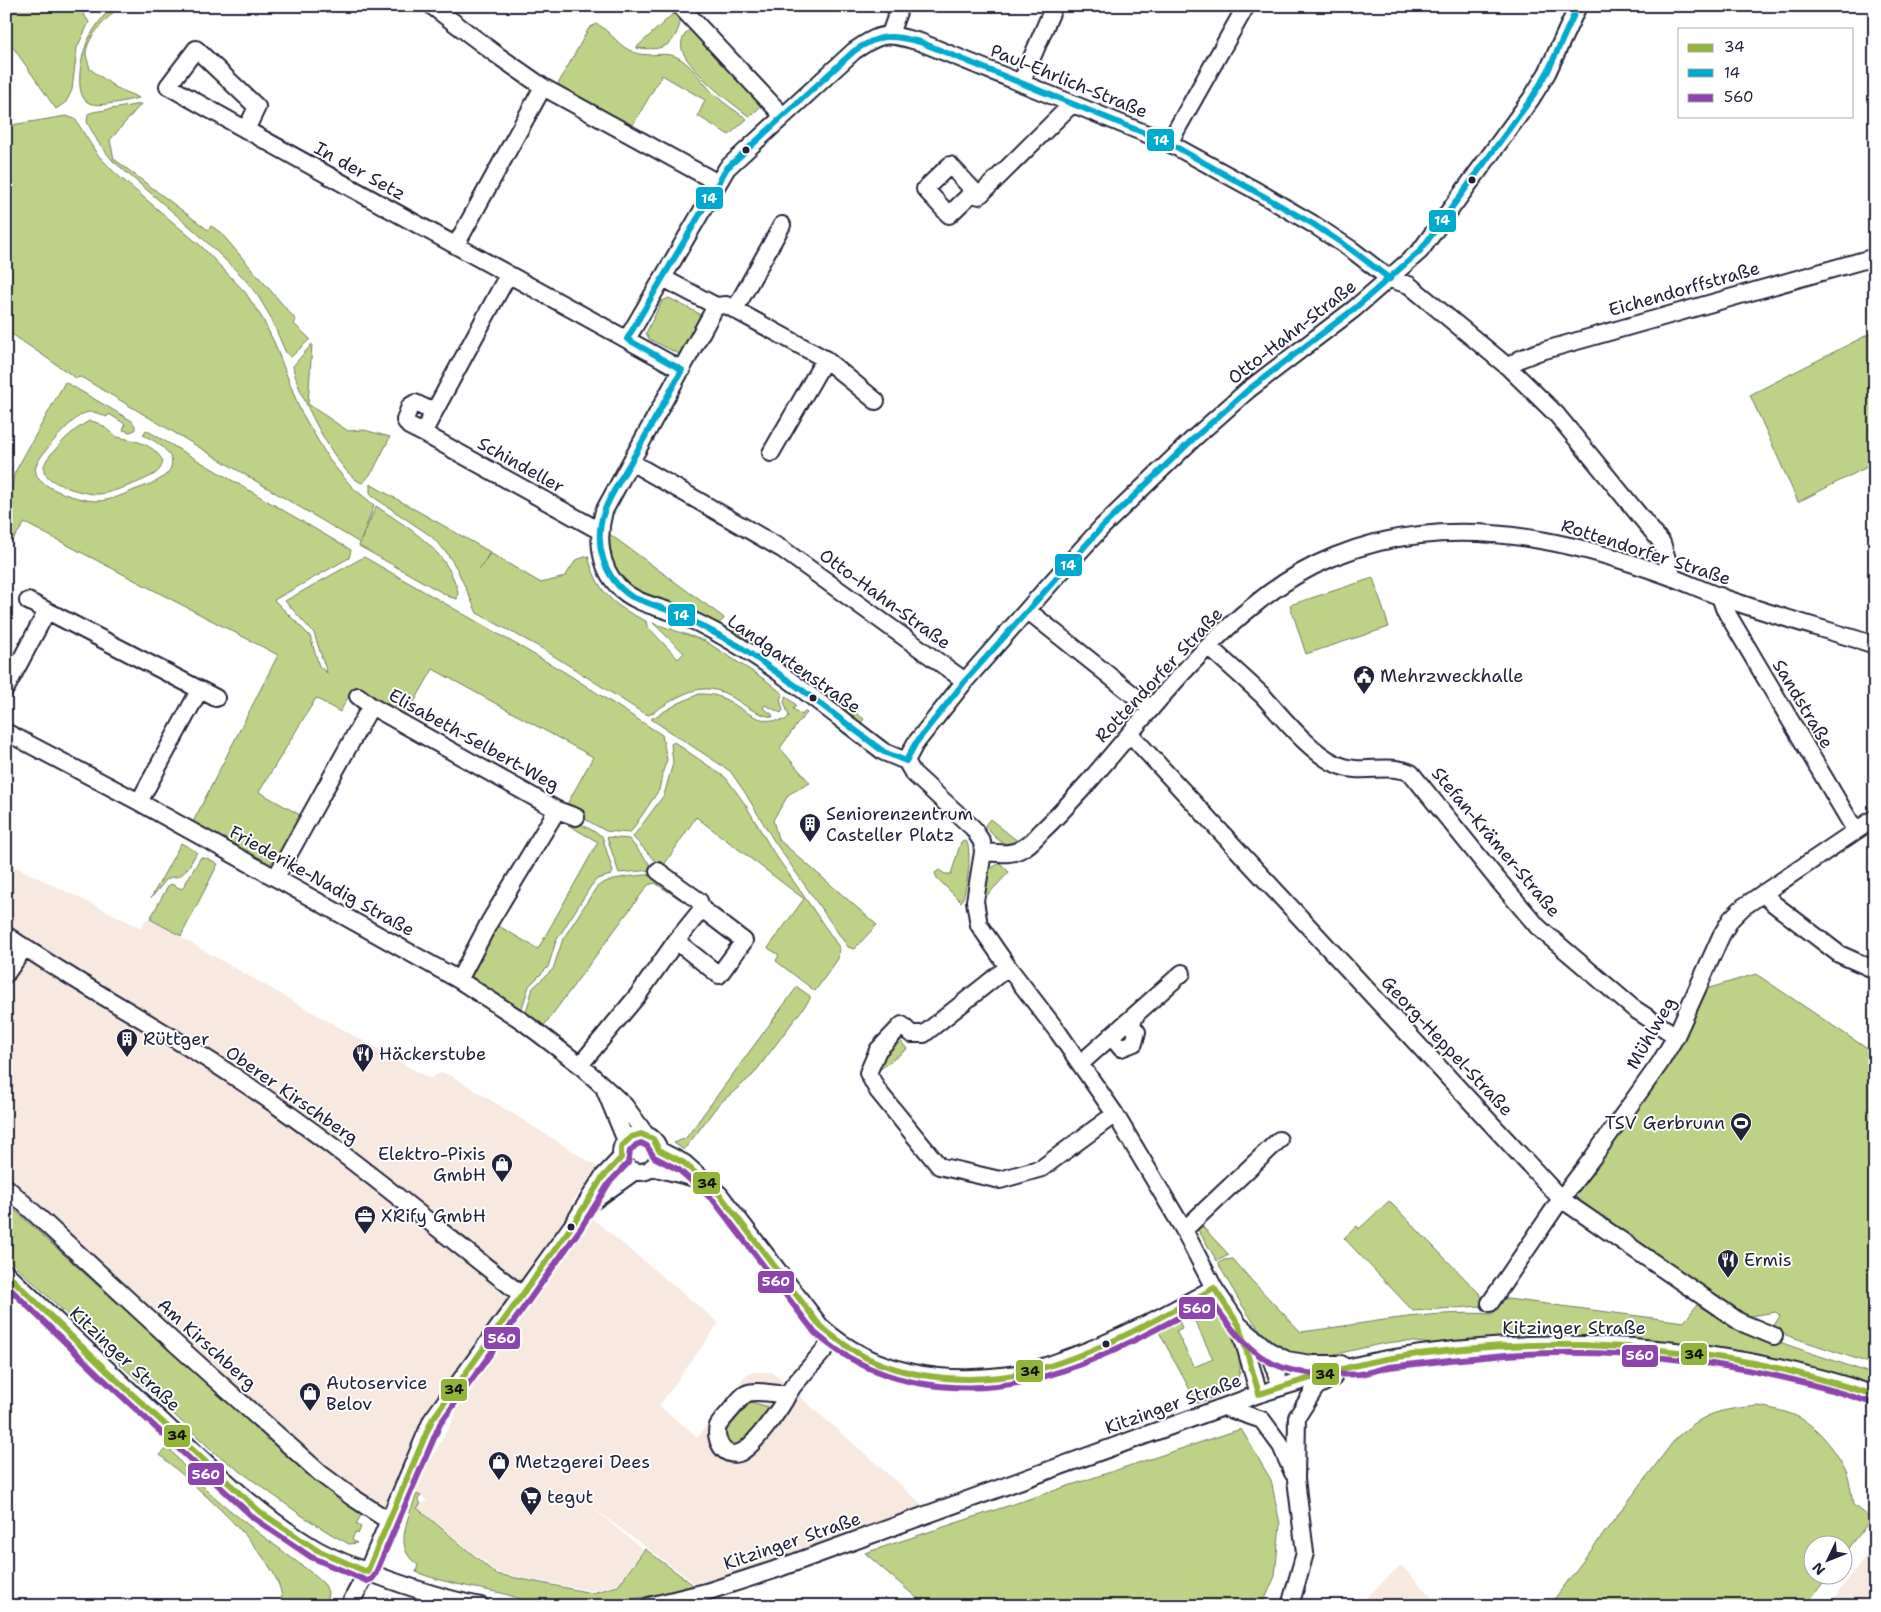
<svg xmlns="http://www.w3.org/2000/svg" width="1881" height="1612" font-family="'Shantell Sans',sans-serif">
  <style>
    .built { fill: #f7e9df }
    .green { fill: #bed287; stroke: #707a61 }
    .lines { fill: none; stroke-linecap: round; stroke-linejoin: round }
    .minor-casing { stroke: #22223b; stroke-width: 20 }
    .minor { stroke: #fff; stroke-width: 16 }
    .bus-1-casing { stroke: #fff; stroke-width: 10 }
    .bus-2-casing { stroke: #fff; stroke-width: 10 }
    .bus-3-casing { stroke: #fff; stroke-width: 10 }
    .bus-1 { stroke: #92b439; stroke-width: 6 }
    .bus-2 { stroke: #00a9ce; stroke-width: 6 }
    .bus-3 { stroke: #8e44ad; stroke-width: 6 }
    .bus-dot { fill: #22223b; stroke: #fff; stroke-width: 2 }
    .labels { text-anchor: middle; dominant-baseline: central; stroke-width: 4; stroke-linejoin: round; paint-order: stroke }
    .street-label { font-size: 18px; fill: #22223b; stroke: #fff }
    .poi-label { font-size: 18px; fill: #22223b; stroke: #fff; text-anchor: start }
    .line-badge { stroke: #fff; stroke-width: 2 }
    .badge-label { font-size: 14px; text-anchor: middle; font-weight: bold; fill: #fff }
    .pale-badge-label { font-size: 14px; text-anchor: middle; font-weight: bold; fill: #111 }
  </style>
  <rect width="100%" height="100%" fill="#fff"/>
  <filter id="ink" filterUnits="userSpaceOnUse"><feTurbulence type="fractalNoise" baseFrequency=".02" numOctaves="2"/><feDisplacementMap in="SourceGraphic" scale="10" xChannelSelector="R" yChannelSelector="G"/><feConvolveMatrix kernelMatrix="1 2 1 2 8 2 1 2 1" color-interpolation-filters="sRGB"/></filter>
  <g filter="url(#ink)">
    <path class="built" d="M6,862L141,928L147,918L430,1079L437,1074L444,1073L452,1076L600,1168L572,1202L719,1323L659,1406L698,1437L745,1376L753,1372H772L932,1513L705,1591L589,1505L644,1550L617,1585L592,1591L498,1573L418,1508L427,1500L414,1491L457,1412L443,1403L389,1521L352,1497L6,1187Z
      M1875,1543V1606H1828Z
      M1401,1565L1440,1606H1357Z"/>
    <path class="green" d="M6,6H78L89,22L77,48L72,90L66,102L56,109L6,37Z
      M112,6H119C108,19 88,34 86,53C86,57 89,64 90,69L115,87L139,98C129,100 98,108 89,103C72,95 82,51 89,38C95,26 104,16 112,6Z
      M676,11L682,16C675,46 666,51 636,48Z
      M596,24C605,26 617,44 629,50C646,60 661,50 677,57C690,63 703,83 713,93C723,103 736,111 747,119L729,135L698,116L705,100L662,75L631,128L557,86L589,28Z
      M691,29L763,104L750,117C731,103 692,73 683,52C679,44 683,34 691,29Z
      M141,104L110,140L114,159L208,230L211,226L220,232L296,320L294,324L310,339L291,357L286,353L270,316L258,296L243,277L195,231L113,161L98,142L87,122L88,114L93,112Z
      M66,116L75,119L97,154L115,173L202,247L245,292L262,318L274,342L300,410L330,461L352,487L374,505L360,543L81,377L76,378L6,330V126Z
      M669,298L698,313L701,318L682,353L679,354L649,339L646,333L662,301Z
      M1875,331V463L1798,502L1750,395Z
      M312,344L308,404L348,431L364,430L390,437L373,471L363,483C341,480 295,389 293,366Z
      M65,382L132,421L135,426V430L130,432L123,430L125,424L109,414L107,417C99,414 93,410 85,413C73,417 40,454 36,466C34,472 38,480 43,483C55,492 82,501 97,501C111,501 124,494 137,489C145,486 155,483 162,478C186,460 160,443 143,435L146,430L351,550L349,558L274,600L310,636L319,666L327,673L314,633L285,601L364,557L566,673L662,735L667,760L663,771L659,790L630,833L606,831L565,808L593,757L433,669L405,718L353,688L340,712L316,698L259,792L302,816L274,861L267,865L192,824L278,655L25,523L6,549V504L12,490L14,474Z
      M89,421C102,422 105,429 115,436C119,438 123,438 127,439C142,442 155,447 163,461C162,466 160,470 156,473C147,480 109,494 98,494C86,495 47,484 44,471C43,463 49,456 54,451C64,439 75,429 89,421Z
      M370,484L490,552L479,570L490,553L541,583L561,578L566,575L576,560L588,556C597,591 613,606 646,621L647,626L678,659L684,653L653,623L705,641L767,681L783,694L780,699L783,710L781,713L765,705L763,708L772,714L773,717C756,714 749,708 735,699C702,676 678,697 649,715L643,713L543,649L477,613L457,569L447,553L431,536L372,496L370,492Z
      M376,506C405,526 440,545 454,580C457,588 459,591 457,599L450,597L359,546Z
      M608,533L723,617L724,619L717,625C710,621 704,616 696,613C681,607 663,605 648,598C623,585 605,562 608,533Z
      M1373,578L1389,627L1306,654L1290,605Z
      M735,630L784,661L864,719L861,723L795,672L732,632Z
      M699,694C738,692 743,727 786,720L789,716L784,702L786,696L796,705L793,709L802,715L805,711L807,713L798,723L780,748L810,783L789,794L773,820L778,839L877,925L854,949L848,947L774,841L744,791L730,771L651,719L679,703Z
      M674,742L726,778L745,804L772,850L839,947L838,959L815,991L776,961L779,955L768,948L804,899L696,817L662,868L633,837L664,795L673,763L671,744Z
      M572,819L602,836L613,872L611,875L597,879L591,886L556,941L548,967L529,986L521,1011L506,1004L507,1001L473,980L471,974L497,925L538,949L598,842L568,825Z
      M990,819L1020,843C1004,848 994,838 985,825Z
      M607,837L629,839L652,867L651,870L619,873Z
      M965,841L967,842C972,854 967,892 961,902L937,878L935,873L939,870L945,874H951L961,842Z
      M181,843L197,852C191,862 185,879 171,877L166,880L151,898Z
      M201,857L205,859L207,858L218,864L181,936L150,919L168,886L171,884L182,889Z
      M1000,863L1009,872L982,901L988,870Z
      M656,874L685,895L681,900L655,883L648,885L543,1027L527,1015L526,1012L533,988L553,969L563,939L596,888C608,876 639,876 656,874Z
      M1756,974L1875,1054V1365L1771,1330L1780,1316L1776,1312L1743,1317L1567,1198L1703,990Z
      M797,987L810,996V999L753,1075L718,1105L684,1150L674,1143L686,1138Z
      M899,1039L907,1049L874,1074L873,1059Z
      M1389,1201L1479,1293L1482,1298V1306L1413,1311L1344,1238L1357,1226L1359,1229Z
      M6,1202L97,1285L363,1512L356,1524L361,1527L358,1534L355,1532L352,1540L357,1543L349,1544L331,1534L301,1515L215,1453L6,1257Z
      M1201,1225L1229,1255L1217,1261L1197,1228Z
      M1233,1259L1252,1281L1301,1332C1365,1324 1427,1310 1492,1314L1498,1306L1500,1298L1684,1322L1697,1305C1753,1337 1815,1353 1875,1375V1387C1770,1353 1663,1334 1552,1337C1531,1337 1509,1338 1488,1339C1472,1340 1455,1344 1439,1344C1424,1344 1409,1340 1394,1342C1364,1345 1318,1364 1290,1353C1257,1339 1237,1296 1220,1267L1219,1263L1224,1260Z
      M1201,1308C1207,1309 1214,1311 1219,1315C1234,1327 1248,1367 1235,1383C1225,1394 1210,1399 1197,1403L1159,1332L1179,1321L1182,1328L1176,1331L1194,1367L1213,1359L1190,1311Z
      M751,1402L768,1407V1410L741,1443L735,1447L725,1442V1432Z
      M1759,1406C1772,1409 1787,1411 1800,1418C1818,1428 1834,1448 1844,1467C1850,1478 1851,1492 1853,1505L1871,1519L1844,1555V1544H1814V1574L1829,1575L1805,1606H1549L1676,1438C1707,1411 1719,1410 1759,1406Z
      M1241,1429L1271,1480L1280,1524L1275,1576L1262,1606H926L865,1553Z
      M168,1446C197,1487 240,1519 280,1549C295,1561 311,1571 325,1585L328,1592L326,1606H281C292,1565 189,1481 160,1455Z
      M417,1494L421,1496L418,1499L421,1504L417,1508L496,1574L592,1593L618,1586L645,1549L696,1587C646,1598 593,1607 541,1604C528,1603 514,1596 501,1593C472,1587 444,1583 416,1572L418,1565C414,1562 409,1558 407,1553C398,1538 411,1509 417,1494Z"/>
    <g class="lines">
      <g class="minor-casing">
        <path id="minor" d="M432,6L497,55L543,87L718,183
          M680,6L783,116
          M890,34L898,12V6
          M1021,83L1054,6
          M246,130L257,107L196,49L168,86C338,182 511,275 682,370
          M1169,143L1246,6
          M974,191L950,165L925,189L949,215L974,191L979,196L1072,104
          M456,245L543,87
          M663,278L716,306
          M716,306L604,511C597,536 599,567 618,586C634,604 661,607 683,616C694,621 706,627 717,633C775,665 831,712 884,752L906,761
          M716,306L726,305L825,359L876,401
          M735,309L782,225
          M627,339L727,168L854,51C883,31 887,33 920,42L1169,143L1253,189L1313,224L1352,250L1390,279L1409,285L1508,367L1557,415L1662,543L1673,578
          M1508,367L1520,359L1538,352L1875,257
          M434,412L508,275
          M423,433L409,426L405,420L410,406L415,403L434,412L423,433L600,531
          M771,453L825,359
          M631,462L782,549L965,681
          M1720,596L1724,608L1855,830
          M28,601L216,698
          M1027,610L1151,709
          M1209,647C1227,663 1245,679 1263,696C1282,717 1311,753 1336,764C1360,776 1388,762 1411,773L1492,873L1538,927L1633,1008L1676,1036
          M6,688L47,611
          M358,696L371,706L557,810L576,817
          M6,732L139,802L459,980L521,1020L580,1065L625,1106L646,1135
          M1130,734L1561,1199L1740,1322L1774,1336
          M906,761L915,744L965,681L1050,584L1102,527L1193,439L1248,390L1354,309L1420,251L1531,99L1547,73L1578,6
          M906,761L913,773L973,828L982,842L983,852L975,901L979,925L1008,967L1058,1032L1115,1114L1184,1230L1214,1288L1239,1325L1268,1350L1287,1360L1311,1364H1341
          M139,802L199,691
          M983,852C997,853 1011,856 1023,848C1031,844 1036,837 1042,831C1060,814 1076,796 1092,778C1145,717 1195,651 1259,601C1305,564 1361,541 1420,535C1504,526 1585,546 1663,574C1683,581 1702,590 1721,597C1772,615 1824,629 1875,645
          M658,871L699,901L702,909L744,941L719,975L676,941
          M276,877L371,706
          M1763,893L1774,904L1839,954L1875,970
          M6,935C80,986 160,1027 235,1077C335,1143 427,1221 522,1295
          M1008,967L924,1034H911L902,1025L878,1050L868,1073L878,1091L939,1166L1000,1180L1042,1168L1115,1114
          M6,974L25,947
          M459,980L490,921L557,810
          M1111,1036L1121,1048L1134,1043L1137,1032L1131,1024L1137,1013
          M1080,1064L1182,973
          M580,1065L638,995L676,941L702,909
          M605,1090L626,1141
          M621 1153a19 19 0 1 1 38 0a19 19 0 1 1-38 0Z
          M659,1150L684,1163L720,1195L821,1327C875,1376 947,1385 1017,1374C1035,1371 1054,1363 1071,1357C1121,1339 1167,1314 1214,1288
          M652,1167L699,1179
          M6,1187L177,1345L321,1474L352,1497L389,1521
          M589,1204L635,1171
          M1184,1230L1279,1140
          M6,1273C61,1326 116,1378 171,1430C216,1472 260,1516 314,1548C333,1559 355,1567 376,1575C411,1588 445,1599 481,1606
          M1490,1303L1561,1199L1593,1157L1660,1063L1676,1036L1721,936L1731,919L1743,907L1875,818
          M1239,1325L1259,1394
          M1268,1350L1281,1387
          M788,1394C782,1407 752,1449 739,1453C723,1458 714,1439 718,1426C721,1421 726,1416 730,1411C735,1406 740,1397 746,1394C755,1389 776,1395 788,1394L793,1386L834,1339
          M1224,1407L1262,1420L1281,1446L1293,1473
          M349,1606L367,1572L432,1420L574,1223L602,1178L621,1158
          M649,1606L706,1592L774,1570L1259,1394C1301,1381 1343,1367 1387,1359C1549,1332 1719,1342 1875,1395
          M1290,1606L1305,1553L1296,1479L1297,1417L1316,1387L1333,1378"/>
      </g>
      <use href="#minor" class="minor"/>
      <g class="bus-1-casing">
        <path id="bus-1" d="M6,1273L107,1371L260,1512L315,1549L367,1572
          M1214,1288L1239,1325L1259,1394C1301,1381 1343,1367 1386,1359C1508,1338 1633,1341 1754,1363C1795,1371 1835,1383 1875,1395
          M367,1572L432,1420L574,1223L602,1178L621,1158V1147L631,1137L641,1134L653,1139L659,1150L684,1163L720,1195L821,1327C835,1338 849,1349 865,1357C912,1380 973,1384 1024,1373C1088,1358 1157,1320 1214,1288"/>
      </g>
      <g class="bus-2-casing">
        <path id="bus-2" d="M906,761L884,752L802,690L739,646L683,616L632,597C604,579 593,544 604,512C610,494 628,468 637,451C652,424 667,397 682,370L627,339L727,168L854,51C880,34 890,34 920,42L1169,143L1313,224L1352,250L1390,279
          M906,761L915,744L965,681L1102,527L1193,439L1248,390L1354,309L1420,251L1531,99L1547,73L1578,6"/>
      </g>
      <g class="bus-3-casing">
        <path id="bus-3" d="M6,1285L101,1377L255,1519L311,1557L367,1581L372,1579L375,1575L440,1424L581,1228L609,1183L628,1163L630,1151L636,1145L641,1143L647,1146L654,1157L679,1170L714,1201L815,1333C829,1345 843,1355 859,1363C908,1389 974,1393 1027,1381C1091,1366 1154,1331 1211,1300C1229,1327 1252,1358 1284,1368C1305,1375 1338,1375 1360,1374C1370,1373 1380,1369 1389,1367C1428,1362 1467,1358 1506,1355C1626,1346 1759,1364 1872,1403"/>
      </g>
      <use href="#bus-1" class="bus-1"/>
      <use href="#bus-2" class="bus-2"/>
      <use href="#bus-3" class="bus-3"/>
    </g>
  </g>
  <defs>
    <g id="civic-pin" transform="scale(1.125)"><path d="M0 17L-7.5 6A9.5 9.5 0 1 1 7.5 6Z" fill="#22223b" stroke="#fff"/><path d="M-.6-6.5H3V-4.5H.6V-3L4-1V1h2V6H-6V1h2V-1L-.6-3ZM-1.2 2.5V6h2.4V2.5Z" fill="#fff"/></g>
    <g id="building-pin" transform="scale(1.125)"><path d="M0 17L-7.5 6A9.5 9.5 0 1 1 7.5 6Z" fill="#22223b" stroke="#fff"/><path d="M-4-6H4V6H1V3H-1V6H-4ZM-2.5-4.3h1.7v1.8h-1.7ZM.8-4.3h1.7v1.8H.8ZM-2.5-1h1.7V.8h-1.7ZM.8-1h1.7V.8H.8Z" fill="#fff"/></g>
    <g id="restaurant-pin" transform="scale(1.125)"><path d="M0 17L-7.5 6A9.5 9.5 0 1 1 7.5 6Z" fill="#22223b" stroke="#fff"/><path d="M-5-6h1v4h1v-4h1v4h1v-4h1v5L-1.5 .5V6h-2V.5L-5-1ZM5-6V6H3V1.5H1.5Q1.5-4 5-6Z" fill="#fff"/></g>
    <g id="stadium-pin" transform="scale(1.125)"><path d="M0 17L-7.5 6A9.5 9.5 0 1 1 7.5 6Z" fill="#22223b" stroke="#fff"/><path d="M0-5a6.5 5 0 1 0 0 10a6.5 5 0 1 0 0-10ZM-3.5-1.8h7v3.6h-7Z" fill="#fff"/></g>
    <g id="shop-pin" transform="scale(1.125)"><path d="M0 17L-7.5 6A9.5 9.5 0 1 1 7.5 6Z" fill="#22223b" stroke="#fff"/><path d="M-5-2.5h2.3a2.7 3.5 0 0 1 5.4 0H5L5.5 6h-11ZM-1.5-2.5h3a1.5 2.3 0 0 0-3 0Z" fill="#fff"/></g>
    <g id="office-pin" transform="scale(1.125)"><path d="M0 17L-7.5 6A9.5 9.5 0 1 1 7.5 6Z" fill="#22223b" stroke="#fff"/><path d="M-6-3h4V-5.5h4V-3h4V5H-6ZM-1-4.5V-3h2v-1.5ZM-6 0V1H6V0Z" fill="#fff"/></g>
    <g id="supermarket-pin" transform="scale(1.125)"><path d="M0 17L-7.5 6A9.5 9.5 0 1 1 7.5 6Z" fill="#22223b" stroke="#fff"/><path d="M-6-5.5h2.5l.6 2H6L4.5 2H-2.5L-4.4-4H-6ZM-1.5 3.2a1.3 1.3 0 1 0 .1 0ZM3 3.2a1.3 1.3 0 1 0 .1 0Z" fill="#fff"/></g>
  </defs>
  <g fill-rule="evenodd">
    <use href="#civic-pin" x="1364" y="676"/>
    <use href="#building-pin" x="810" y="824"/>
    <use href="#building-pin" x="127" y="1039"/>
    <use href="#restaurant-pin" x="363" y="1054"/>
    <use href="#stadium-pin" x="1741" y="1123"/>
    <use href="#shop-pin" x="502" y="1164"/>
    <use href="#office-pin" x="365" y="1216"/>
    <use href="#restaurant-pin" x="1728" y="1260"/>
    <use href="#shop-pin" x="310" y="1393"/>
    <use href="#shop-pin" x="499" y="1462"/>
    <use href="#supermarket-pin" x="531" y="1497"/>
  </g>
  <g class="bus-dot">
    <circle cx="746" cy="150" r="4.5"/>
    <circle cx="1472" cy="180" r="4.5"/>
    <circle cx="813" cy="698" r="4.5"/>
    <circle cx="571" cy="1227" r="4.5"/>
    <circle cx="1106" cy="1344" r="4.5"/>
  </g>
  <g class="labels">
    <g class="street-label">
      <text transform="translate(1069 81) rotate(22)">Paul-Ehrlich-Straße</text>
      <text transform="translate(360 171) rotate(29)">In der Setz</text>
      <text transform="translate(1684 289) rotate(-16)">Eichendorffstraße</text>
      <text transform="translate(1292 332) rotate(-38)">Otto-Hahn-Straße</text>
      <text transform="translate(521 465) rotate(29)">Schindeller</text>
      <text transform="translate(1646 552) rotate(18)">Rottendorfer Straße</text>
      <text transform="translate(885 599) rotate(36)">Otto-Hahn-Straße</text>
      <text transform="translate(794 664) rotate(35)">Landgartenstraße</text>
      <text transform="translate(1159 675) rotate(-47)">Rottendorfer Straße</text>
      <text transform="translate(1803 704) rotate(59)">Sandstraße</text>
      <text transform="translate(474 740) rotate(29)">Elisabeth-Selbert-Weg</text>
      <text transform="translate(1496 842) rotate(50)">Stefan-Krämer-Straße</text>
      <text transform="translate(322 881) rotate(29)">Friederike-Nadig Straße</text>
      <text transform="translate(1651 1033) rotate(-60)">Mühlweg</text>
      <text transform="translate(1447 1046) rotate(47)">Georg-Heppel-Straße</text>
      <text transform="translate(292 1095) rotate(35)">Oberer Kirschberg</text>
      <text x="1574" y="1328">Kitzinger Straße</text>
      <text transform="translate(207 1344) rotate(42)">Am Kirschberg</text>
      <text transform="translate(125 1359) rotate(43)">Kitzinger Straße</text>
      <text transform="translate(1173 1404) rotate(-20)">Kitzinger Straße</text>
      <text transform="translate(792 1541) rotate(-19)">Kitzinger Straße</text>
    </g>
    <g class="poi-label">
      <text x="1380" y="676">Mehrzweckhalle</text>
      <text x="826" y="814">Seniorenzentrum<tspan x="826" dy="21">Casteller Platz</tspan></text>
      <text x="143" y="1039">Rüttger</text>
      <text x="379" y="1054">Häckerstube</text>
      <text x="1725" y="1123" text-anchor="end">TSV Gerbrunn</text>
      <text x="486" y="1154" text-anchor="end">Elektro-Pixis<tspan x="486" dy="21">GmbH</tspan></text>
      <text x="381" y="1216">XRify GmbH</text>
      <text x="1744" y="1260">Ermis</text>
      <text x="326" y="1383">Autoservice<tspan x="326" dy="21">Belov</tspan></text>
      <text x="515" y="1462">Metzgerei Dees</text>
      <text x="547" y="1497">tegut</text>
    </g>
  </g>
  <g class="line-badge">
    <rect x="1146" y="128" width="29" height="24" rx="5" fill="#00a9ce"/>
    <rect x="695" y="186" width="29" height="24" rx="5" fill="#00a9ce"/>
    <rect x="1428" y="209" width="29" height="24" rx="5" fill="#00a9ce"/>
    <rect x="1054" y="553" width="29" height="24" rx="5" fill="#00a9ce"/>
    <rect x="667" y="603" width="29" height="24" rx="5" fill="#00a9ce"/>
    <rect x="692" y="1171" width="29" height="24" rx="5" fill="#92b439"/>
    <rect x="757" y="1270" width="38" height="24" rx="5" fill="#8e44ad"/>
    <rect x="1178" y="1296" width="38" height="24" rx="5" fill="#8e44ad"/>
    <rect x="483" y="1326" width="38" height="24" rx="5" fill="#8e44ad"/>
    <rect x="1680" y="1342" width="28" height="24" rx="5" fill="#92b439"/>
    <rect x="1621" y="1344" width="38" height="24" rx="5" fill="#8e44ad"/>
    <rect x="1015" y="1359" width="29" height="24" rx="5" fill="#92b439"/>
    <rect x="1311" y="1362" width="29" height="24" rx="5" fill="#92b439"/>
    <rect x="440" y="1378" width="28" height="24" rx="5" fill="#92b439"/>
    <rect x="163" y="1424" width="28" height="24" rx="5" fill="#92b439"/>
    <rect x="187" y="1462" width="38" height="24" rx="5" fill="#8e44ad"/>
  </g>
  <g class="badge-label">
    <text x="1161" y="145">14</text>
    <text x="709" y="203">14</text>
    <text x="1442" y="225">14</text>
    <text x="1068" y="570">14</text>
    <text x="681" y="620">14</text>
    <text x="776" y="1286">560</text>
    <text x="1197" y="1313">560</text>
    <text x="502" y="1343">560</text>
    <text x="1640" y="1360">560</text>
    <text x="206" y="1479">560</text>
  </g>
  <g class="pale-badge-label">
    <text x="707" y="1188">34</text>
    <text x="1694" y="1359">34</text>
    <text x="1030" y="1376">34</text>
    <text x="1325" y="1379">34</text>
    <text x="454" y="1394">34</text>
    <text x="177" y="1440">34</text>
  </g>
  <rect width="1881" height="1612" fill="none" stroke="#fff" stroke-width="25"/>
  <rect x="12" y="12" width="1856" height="1587" fill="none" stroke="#22223b" stroke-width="2" filter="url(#ink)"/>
  <rect x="1678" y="28" width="175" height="90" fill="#ffffff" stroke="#a7a7b1"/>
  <rect x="1688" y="44" width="25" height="8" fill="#92b439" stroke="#a7a7b1"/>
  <text x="1724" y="52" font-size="15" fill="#22223b">34</text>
  <rect x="1688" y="69" width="25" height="8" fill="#00a9ce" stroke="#a7a7b1"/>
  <text x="1724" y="78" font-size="15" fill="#22223b">14</text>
  <rect x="1688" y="94" width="25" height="8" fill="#8e44ad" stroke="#a7a7b1"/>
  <text x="1724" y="102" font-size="15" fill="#22223b">560</text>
  <g transform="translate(1828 1560) rotate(227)"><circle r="24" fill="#ffffff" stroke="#a7a7b1"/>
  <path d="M0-4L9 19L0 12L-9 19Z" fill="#22223b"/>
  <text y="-8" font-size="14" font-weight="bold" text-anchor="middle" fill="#22223b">N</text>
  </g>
</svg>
